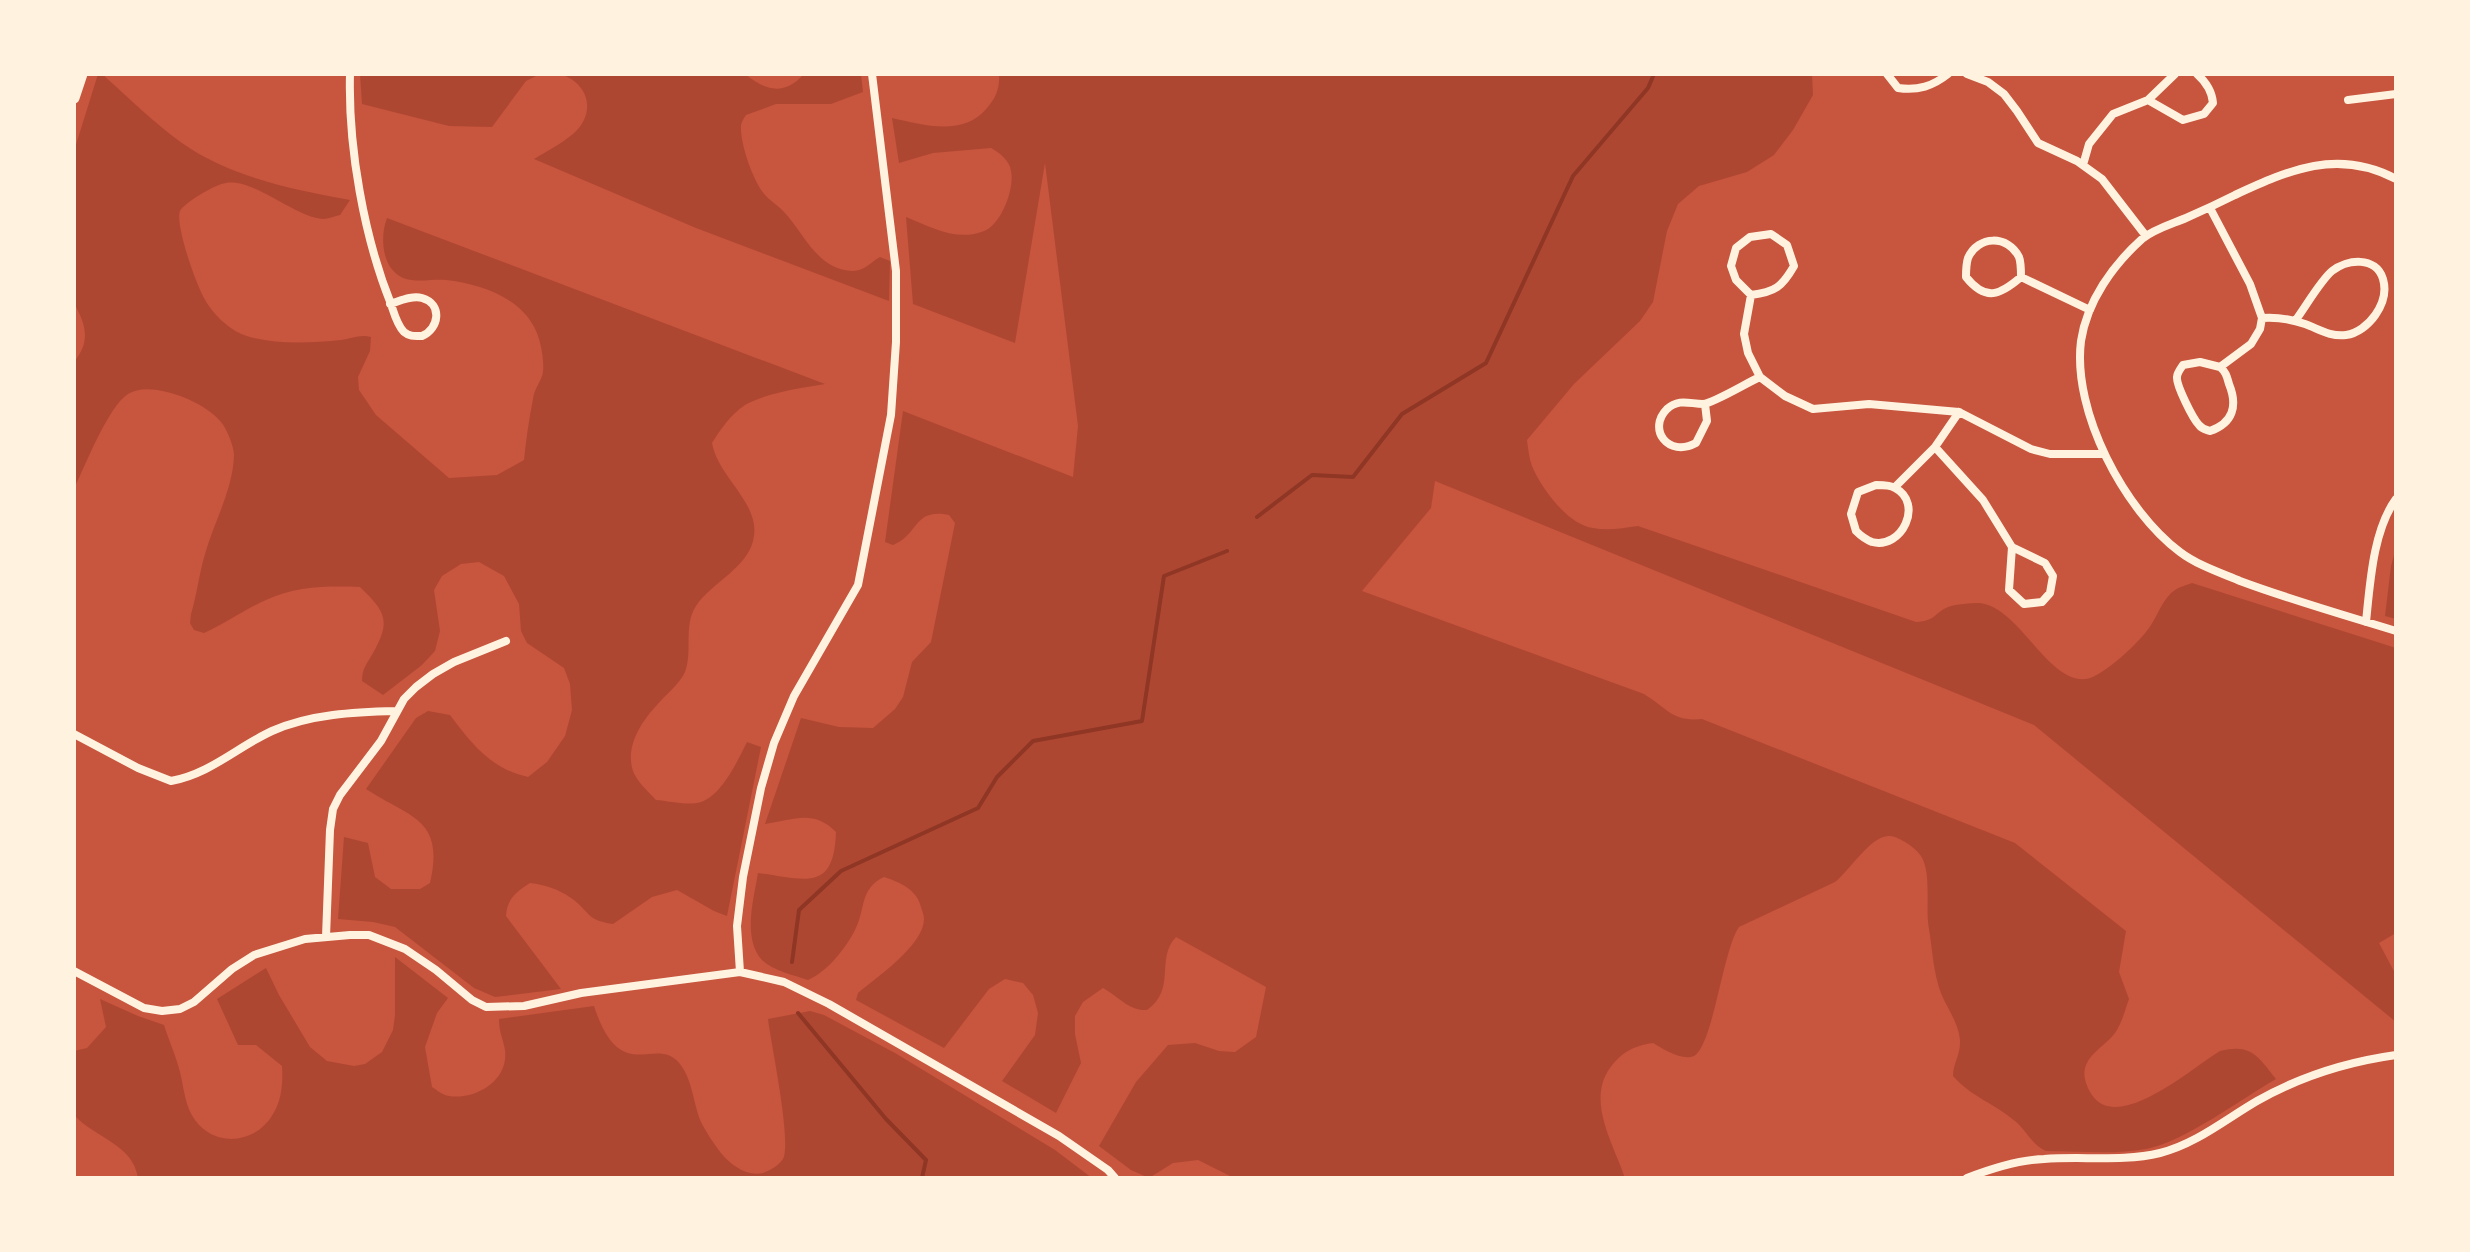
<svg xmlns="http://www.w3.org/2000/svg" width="2470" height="1252" font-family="Montserrat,sans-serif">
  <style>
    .green { fill: #ae4732 }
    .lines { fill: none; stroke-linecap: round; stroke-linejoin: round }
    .stream { stroke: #8f3625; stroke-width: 4 }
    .minor { stroke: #fff3e0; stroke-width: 8 }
    .secondary { stroke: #fff3e0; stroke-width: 11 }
  </style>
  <rect width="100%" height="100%" fill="#c8553d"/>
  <path class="green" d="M98,74H102C128,97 154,123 182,143C232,178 292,189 350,200L340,215C335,216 328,219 323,219C296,218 254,178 226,183C216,184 185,202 180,211C175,225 196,284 204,298C212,313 228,329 244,335C272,345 311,343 341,340C351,339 360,334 371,337L370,351L358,377L359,390L376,415L449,478L497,475L524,460C526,440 529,419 533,399C534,390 539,384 542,376C545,367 542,349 539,339C528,300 483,284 446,280C432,279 416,283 403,278C381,268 380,236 387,218L825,384C801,388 766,393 745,405C731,414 720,430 712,443C718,477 759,502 754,536C750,567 712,582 696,606C683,626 693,651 685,672C679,685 666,694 657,705C641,722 625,747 633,771C637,782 649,792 656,800C669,801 688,806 701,802C722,795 738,760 747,742L761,747L727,916L714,911L677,890L652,897L613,924C585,920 591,912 571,898C558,889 546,885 530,883C516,892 507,899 506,916L561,989L495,997L474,988L395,927L373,922L338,919L344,837L368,843L375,877L391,889H420L430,883C445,818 410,818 366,789L416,718L428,711L450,715C472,744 491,769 528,777L547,762L565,736L572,710L570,684L564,668L527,643L521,631L519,604L504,576L479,562L461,564L442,576L434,590L440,631L435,651L422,665L383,695L362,681C362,668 367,664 373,653C391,621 386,612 360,587C328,586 296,586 266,600C245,609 226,623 204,633L194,630L190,623L191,614C197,594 199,574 205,554C214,522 233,490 234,455C234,447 227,429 221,422C206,402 150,379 128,394C108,407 85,466 74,489V362C91,341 86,325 74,303V151Z
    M360,74H556L536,76L526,81L492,127L449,126L362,104Z
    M560,74H745C766,91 784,96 804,74H861L863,92L831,104H776L746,115C744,118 741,123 741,126C740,144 754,184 766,196C772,202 779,206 785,213C805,235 818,270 853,271C864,271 871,262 880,257L890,261L889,301L696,228L534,159C547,151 561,144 573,134C597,113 589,83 560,74Z
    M999,74H1812L1813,95L1793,130L1774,155L1747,172L1699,186L1678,204L1667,231L1653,302L1640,321L1574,384L1527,440C1528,448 1529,458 1532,466C1541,488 1568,525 1593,528C1608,531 1623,528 1638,526L1916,622C1936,621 1934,613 1948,607C1956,604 1971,603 1979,603C2019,606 2047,683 2086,679C2103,677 2142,640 2151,625C2158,614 2164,597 2175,590C2179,587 2187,585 2192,583L2396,648V933L2379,943L2396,975V1022L2034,725L1435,481L1431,508L1362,591L1644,694C1667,708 1672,722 1702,719L2015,843L2126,931L2119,972L2129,999C2125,1010 2122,1023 2115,1033C2106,1045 2092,1051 2086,1065C2082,1075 2086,1086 2092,1095C2118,1134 2193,1067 2220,1051C2251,1043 2258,1056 2276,1079C2241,1099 2184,1142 2146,1149C2114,1155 2078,1151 2046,1151C2031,1144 2027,1131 2015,1121C1995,1104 1970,1096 1953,1076C1953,1063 1961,1054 1960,1040C1958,1019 1943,1004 1938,984C1933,966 1932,947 1929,929C1925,909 1932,873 1921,856C1916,848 1900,837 1890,836C1872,834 1850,870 1835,882L1739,927C1723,949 1713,1046 1694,1056C1682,1061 1663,1049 1653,1043C1633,1046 1622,1052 1610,1068C1586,1101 1614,1145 1625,1178H1234L1198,1160L1173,1163L1149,1178L1131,1170L1099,1146L1136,1082L1168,1045L1195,1043L1219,1051L1235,1052L1256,1037L1266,987L1176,937C1155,959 1177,989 1147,1010C1129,1011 1119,997 1103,988L1083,1002L1075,1016V1034L1081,1063L1056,1113L1002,1081L1035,1035L1038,1013L1033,995L1023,983L1005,979L989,989L944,1048L856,1000L858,993C877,977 924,945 924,919C924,915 922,911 921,907C917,890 900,882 884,877C859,889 866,909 855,930C846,948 827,972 808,980C794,975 773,971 762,960C742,938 754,898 758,873C805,879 834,893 836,832C813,809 794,820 765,824L801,718L839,727L873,728L895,709L903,697L912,662L931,642L955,523L949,515C913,508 919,535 893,545L885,542L903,411L1073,477L1078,426L1045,163L1015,343L913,304L906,217C931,227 957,242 984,231C1001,225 1015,188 1011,171C1010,161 1000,153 991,148L933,153L899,163L892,118C923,125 964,137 987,108C996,98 1000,88 999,74Z
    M2396,548V619L2385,616L2391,566Z
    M395,957L448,998L437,1013L425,1047L432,1087C437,1090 442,1095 449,1096C475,1100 509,1081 505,1050C503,1038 499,1033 499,1019L594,1006C621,1089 656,1033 680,1064C693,1081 693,1103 701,1122C706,1132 714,1144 721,1153C731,1165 747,1177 763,1173C771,1170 778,1166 783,1159C792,1142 771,1044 768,1019L810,1011L824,1015L895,1053L1055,1150L1092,1178H138C133,1144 95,1138 74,1115V1051L87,1048L106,1027L100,999L138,1016L164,1025C169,1041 176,1056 180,1072C184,1088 185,1107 195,1120C215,1148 256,1144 273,1114C282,1100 283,1082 282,1066L256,1045H238L217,999L266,968L279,995L310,1047L327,1061L354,1066L365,1064L382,1052L393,1030L395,1015Z"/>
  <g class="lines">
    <path class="stream" d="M1257,517L1312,475L1353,477L1402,414L1486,363L1573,176L1648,88L1654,74
      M792,962L799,910L841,871L978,808L997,777L1033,741L1142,721L1164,576L1227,551
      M798,1013L886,1119L926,1160L922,1178"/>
    <path class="minor" d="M350,74C348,147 364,237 391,304C394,313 397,325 404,332C410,337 415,336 422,336C439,329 443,304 422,298C412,295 400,301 390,304
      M1887,74L1898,88C1918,91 1933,86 1948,74
      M1967,74L1988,82L2004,94L2017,111L2038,143L2077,161L2102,179L2146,236
      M2148,100L2183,120L2204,114L2213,103C2212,91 2206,82 2197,74
      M2348,100L2396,94
      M2083,165L2089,144L2113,114L2148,100L2175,74
      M2396,179C2338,148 2289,170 2235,195C2219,203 2202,211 2186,218C2172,224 2154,229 2142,239C2113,265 2087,301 2081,341C2072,412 2125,511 2180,552C2197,565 2221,573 2240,581C2291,600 2344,615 2396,631
      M2210,208L2250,284L2262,318L2260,329L2251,344L2220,367L2200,362L2183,365C2181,368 2177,373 2177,377C2176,385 2193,419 2199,425C2202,429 2204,429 2210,431C2233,423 2238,406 2229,384C2227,377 2226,372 2220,367
      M2021,277C2021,271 2021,262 2019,257C2008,235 1978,235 1968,258C1966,264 1966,271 1966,277C1986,302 2000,295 2021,277L2090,310
      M1751,295C1775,292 1782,287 1794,266L1787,245L1771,234L1750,237L1736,248L1731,266L1736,280L1751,295L1744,334L1748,353L1760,377L1785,396L1813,409L1869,404L1959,412L1935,447
      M2262,318C2277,317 2291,319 2305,324C2319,329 2330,337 2346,335C2368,332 2390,303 2383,279C2376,256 2347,259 2332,271C2320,281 2305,308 2295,321
      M1705,404L1707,421L1696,443C1668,458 1647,429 1667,409C1679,398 1690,404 1703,404C1714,403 1748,382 1760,377
      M1959,412L2031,449L2050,454H2103
      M1876,485C1882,485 1891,485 1895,488C1924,503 1902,550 1872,542C1867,540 1860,535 1856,531L1851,514L1858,492Z
      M1895,487L1935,447L1983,500L2012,547L2045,563L2053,576L2050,593L2042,602L2024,604L2009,590L2012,547
      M2366,622C2370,584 2373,530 2396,499
      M74,734L138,768L171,781C210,774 237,747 272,731C310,714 355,712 396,711
      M326,937L330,830L333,809L340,795L381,741L404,699L416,687L433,674L454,662L506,641
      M74,971L144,1008L162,1011L180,1009L194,1002L232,969L254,955L305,939L350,935H369L405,949L436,970L472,1000L486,1007L524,1006L581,993L740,972L784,982L829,1004L1059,1136L1108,1170L1115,1178
      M740,972L737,926L743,877L761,788L774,743L794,696L858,585L891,415L896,342V271L872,74
      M1967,1178C1990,1169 2019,1160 2044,1159C2082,1156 2123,1162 2160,1153C2196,1144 2226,1119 2257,1101C2301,1076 2346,1062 2396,1055"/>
    <path class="secondary" d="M74,98L82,74"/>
  </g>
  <rect width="2470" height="1252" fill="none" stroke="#fff3e0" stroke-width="152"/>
</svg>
